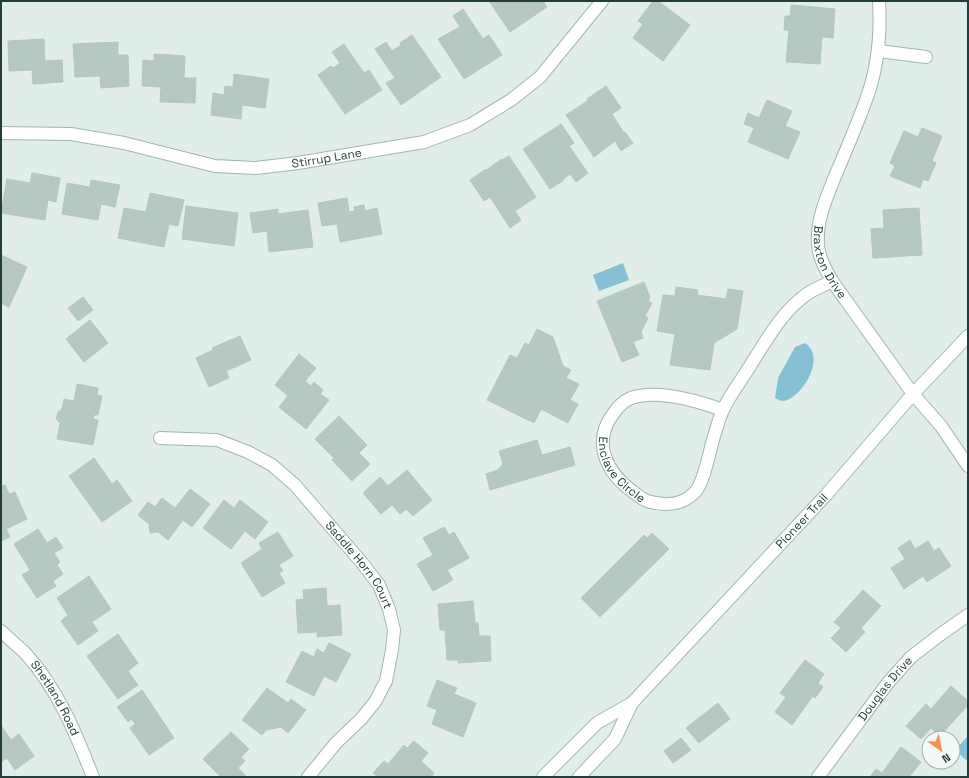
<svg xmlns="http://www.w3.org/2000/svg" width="969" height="778" font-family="'Space Grotesk',sans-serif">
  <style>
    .water { fill: #85c0d5 }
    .building { fill: #b6c8c2; stroke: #b3c7c1 }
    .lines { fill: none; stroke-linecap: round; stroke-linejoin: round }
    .minor-casing { stroke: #a3b5b1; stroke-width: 14 }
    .tertiary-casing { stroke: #a3b5b1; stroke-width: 14 }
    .secondary-casing { stroke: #9fb9b3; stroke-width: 14 }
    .minor { stroke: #fff; stroke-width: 12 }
    .tertiary { stroke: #fff; stroke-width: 12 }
    .secondary { stroke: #fff; stroke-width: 12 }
    .labels { text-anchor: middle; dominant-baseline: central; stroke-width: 4; stroke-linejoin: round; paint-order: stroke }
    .street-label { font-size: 12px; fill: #203f3a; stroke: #f2f9f6 }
  </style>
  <rect width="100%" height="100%" fill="#e1ede9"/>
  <path class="water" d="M623,263L629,280L599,291L593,275Z
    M805,343C827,357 802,398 784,401C781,401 778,400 775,398L778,378L795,347Z
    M968,736V758L966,760L955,750Z"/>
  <path class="building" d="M489,1H543L547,7L510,32Z
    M653,1H658L690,25L663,61L633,38L643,24L638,21Z
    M791,5L835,9L833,38L822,37L820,64L786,62L789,30H784L785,16H790Z
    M463,9L483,39L489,35L502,55L464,79L438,39L460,27L453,16Z
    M412,35L441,77L401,105L386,83L395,78L375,49L386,42L392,51L401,45L400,43Z
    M44,39L45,61L62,60L63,82L33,84L32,70L9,71L8,41Z
    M118,42V55H128L129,86L101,88L100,76L75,77L73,44Z
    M344,44L364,73L369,70L382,90L345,114L318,75L331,66L333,68L340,63L332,52Z
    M154,54L185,56L184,78H196L195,103L160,102L161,87L142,86L143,60L154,61Z
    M234,74L269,79L265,108L242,105L241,119L211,115L213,93L224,95L225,86L233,87Z
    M606,86L621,108L612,114L624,133L625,132L633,143L621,151L615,141L594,157L566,115L589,100L587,99Z
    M767,100L792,111L785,126L800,132L788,159L748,142L754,128L744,124L748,113L759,118Z
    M561,124L574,143L569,146L588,173L576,182L570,174L563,179L564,180L550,189L523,149Z
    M922,128L942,136L932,161L936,163L928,181L923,179L920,188L890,176L895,166L890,163L904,131L918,137Z
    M509,156L536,197L515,211L521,220L510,228L490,197L484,201L470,180L486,169L487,170L489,169V168L502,159V160Z
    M32,173L60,178L56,202L48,200L45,220L1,213L7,179L30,183Z
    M91,180L120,185L115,207L101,204L98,220L62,214L67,183L90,187Z
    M150,193L184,200L178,226L169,224L164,247L118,238L124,208L146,212Z
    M347,198L349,212L355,211L354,207L364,205L365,211L377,208L382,234L340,242L337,224L322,226L318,203Z
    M186,206L238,213L234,246L182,239Z
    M919,208L922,255L873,258L871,229L884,228L883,210Z
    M278,209V214L308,210L313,247L269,252L267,231L253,233L250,213Z
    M1,255L27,267L9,307L1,303Z
    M644,282L650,297L648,301L652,303L645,316L648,318L641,332L643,338L633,342L639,355L622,362L597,301Z
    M676,287L698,290L697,295L726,299L728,289L743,291L737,329L714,343L710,370L670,365L675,334L657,331L663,295L675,296Z
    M83,297L93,310L78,321L68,308Z
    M90,320L108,343L84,362L66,339Z
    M537,329L553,337L563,366L571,370L566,378L579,384L570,400L578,404L568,423L541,409L534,423L487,400L510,355L517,358L525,343L529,345Z
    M240,336L251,360L226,371L229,378L209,387L196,358L213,350L212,348Z
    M299,354L316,368L305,381L311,386L314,382L323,390L320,394L329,400L306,429L279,407L288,396L275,385Z
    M77,384L98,388L97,395L102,396L98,415H94L93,419L98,420L93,445L57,439L60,423L56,419L58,412L62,409L64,399L74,401Z
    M339,416L367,445L359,453L370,464L352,481L332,460L334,458L315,439Z
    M537,440L542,455L570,447L575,465L490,490L486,474L498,470L503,464L499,451Z
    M94,458L112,484L117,480L132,501L102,522L69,476Z
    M407,470L432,500L413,516L406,509L400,514L392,505L381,514L363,493L380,477L388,486Z
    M5,485L9,494L15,492L27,519L6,529L10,537L1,541V486Z
    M190,489L210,504L192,527L183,520L168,540L158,532L150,533L149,524L138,515L148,502L155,507L162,498L175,508Z
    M224,500L234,508L240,500L268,522L255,539L245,531L231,549L203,528Z
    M444,527L449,535L454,532L469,558L447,570L453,580L433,591L417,564L433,555L423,538Z
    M38,529L47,543L56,537L63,548L54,553L60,562L57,565L63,574L53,581L56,586L37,598L22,575L30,570L14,544Z
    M278,532L293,556L279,565L283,571L279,573L285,583L262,597L241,563L262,549L259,543Z
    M652,533L669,549L600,617L581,598L644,535L647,538Z
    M910,540L915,549L928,541L934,551L939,548L951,566L927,582L923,576L904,589L891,568L905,559L898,548Z
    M89,576L111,609L92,622L98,631L78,645L61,621L68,615L57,598Z
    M326,588L327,606L340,605L342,635L317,637V632L298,633L296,600L304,599L303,590Z
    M863,590L881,606L861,628L865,632L846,652L831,638L841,628L834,622Z
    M473,601L475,623H478L479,636H490L491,661L458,663V660H447L445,630H440L438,604Z
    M118,634L138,663L128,671L138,685L118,699L87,656Z
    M329,643L351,654L336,682L324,676L314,696L286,682L302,651L314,657L317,649L324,653Z
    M805,660L824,674L818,683L823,687L815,698L813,696L792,725L775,712L786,697L780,693Z
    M437,680L457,688L454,694L476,703L463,737L432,724L437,710L427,706Z
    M951,686L968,701V705L940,736L931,728L921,739L906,726L926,704L931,709Z
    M267,688L288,703L291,699L306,710L288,733L281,727L266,730L262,735L242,720Z
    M142,690L174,738L149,755L130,728L135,724L132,719L128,722L117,707Z
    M718,703L730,719L699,743L686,728Z
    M1,725L11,740L19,734L34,756L15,770L7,758L1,762Z
    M231,732L249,749L241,757L245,761L238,768L247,777H221L203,759Z
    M681,738L691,750L673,763L664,751Z
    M414,741L428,753L421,761L434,773L431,777H378L373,773L384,761L388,764L404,745L407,748Z
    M901,747L921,762L909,777H870L876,769L882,773Z"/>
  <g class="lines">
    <g class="minor-casing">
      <g id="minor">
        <path id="s1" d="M879,1C881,35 878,68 866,100C857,125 846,150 836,174C827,196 816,220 818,245C819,258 826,270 832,281L913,394"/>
        <path d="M879,51L926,57"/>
        <path id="s2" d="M1,133L71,134L124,143L215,166L256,168L298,163L424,142L470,125L511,100L540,77L602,1"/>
        <path id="s3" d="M723,410C698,401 657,389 631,398C624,401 617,408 613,414C592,442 606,472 632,491C637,495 642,499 647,501C663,506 682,506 695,492C705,482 710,446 716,430C718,423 720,416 723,410C730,394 744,377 753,361C768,338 781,314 803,297C811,290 823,286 832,281"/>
        <path id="s4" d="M160,438L217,440L248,452L272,465L295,485L363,564L379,585L389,609L394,630L392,650L386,681L375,702L361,719L336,743L308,777"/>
        <path id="s5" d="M1,631C9,639 18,646 26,654C58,689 76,734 93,777"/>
        <path id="s6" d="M818,777L887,684L911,657L941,634L968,615"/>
      </g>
    </g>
    <g class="tertiary-casing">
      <path id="tertiary" d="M913,394L941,426L968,466"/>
    </g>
    <g class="secondary-casing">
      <g id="secondary">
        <path d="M543,777L597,723L632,703"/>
        <path id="s7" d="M579,777L615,739L632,703L826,495L913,394L968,336"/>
      </g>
    </g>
    <use href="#minor" class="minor"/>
    <use href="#tertiary" class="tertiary"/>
    <use href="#secondary" class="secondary"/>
  </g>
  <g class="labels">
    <g class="street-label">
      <text stroke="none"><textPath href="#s2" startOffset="330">Stirrup Lane</textPath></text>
      <text stroke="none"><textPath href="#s1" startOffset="274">Braxton Drive</textPath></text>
      <text stroke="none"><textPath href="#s3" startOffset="183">Enclave Circle</textPath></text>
      <text stroke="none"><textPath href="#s7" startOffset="341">Pioneer Trail</textPath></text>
      <text stroke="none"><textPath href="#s4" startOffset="251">Saddle Horn Court</textPath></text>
      <text stroke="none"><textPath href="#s6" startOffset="111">Douglas Drive</textPath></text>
      <text stroke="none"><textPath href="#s5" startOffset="87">Shetland Road</textPath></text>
    </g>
  </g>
  <rect width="969" height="778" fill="none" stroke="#203f3a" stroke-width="4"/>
  <g transform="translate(941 750) rotate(147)"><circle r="19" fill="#f2f9f6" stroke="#9eafab"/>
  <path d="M0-3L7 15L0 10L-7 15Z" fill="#fb8e51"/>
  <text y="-6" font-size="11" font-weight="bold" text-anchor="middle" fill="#203f3a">N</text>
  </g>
</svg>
